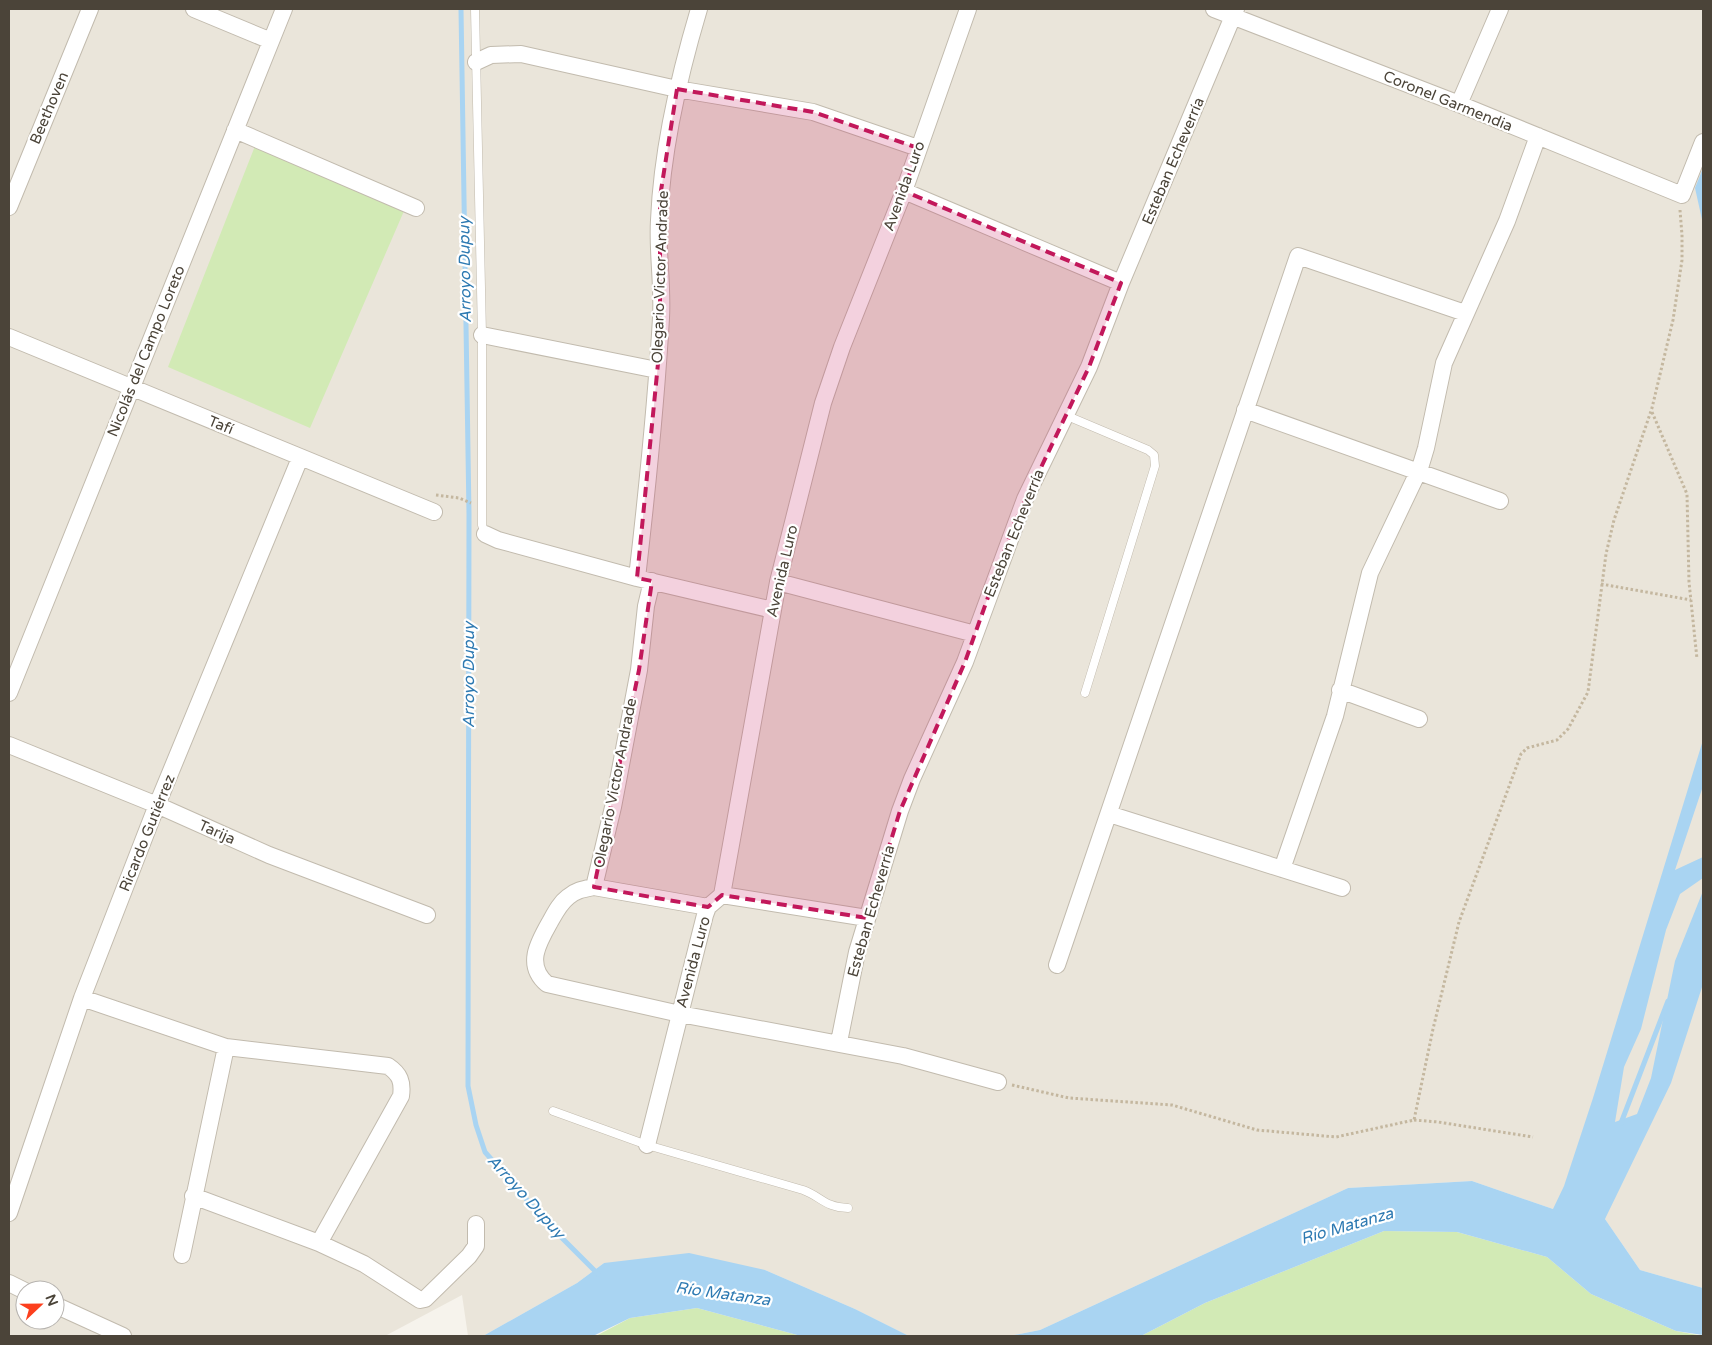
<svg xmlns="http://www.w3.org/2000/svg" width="1712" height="1345" font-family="'Varela Round',sans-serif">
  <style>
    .residential { fill: #eae5da; fill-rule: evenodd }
    .green { fill: #d2eab5 }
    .water { fill: #a9d4f2 }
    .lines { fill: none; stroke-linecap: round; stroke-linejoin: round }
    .stream { stroke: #a9d4f2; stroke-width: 5 }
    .lane-casing { stroke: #c2bbae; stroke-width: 9 }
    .street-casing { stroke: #c2bbae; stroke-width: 18 }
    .path { stroke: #c4b79f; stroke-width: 3; stroke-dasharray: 2.5 2.5; stroke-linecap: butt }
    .lane { stroke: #fff; stroke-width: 8 }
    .street { stroke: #fff; stroke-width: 16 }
    .marked { fill: #c2185b; fill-opacity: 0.2; stroke: #c2185b; stroke-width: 4; stroke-dasharray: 10 6; stroke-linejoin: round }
    .labels { text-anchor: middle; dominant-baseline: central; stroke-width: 4.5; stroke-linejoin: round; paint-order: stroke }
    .street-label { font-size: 15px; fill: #4b4439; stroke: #fff }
    .water-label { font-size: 16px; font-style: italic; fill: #2e7ab2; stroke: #fff }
  </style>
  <rect width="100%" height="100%" fill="#f6f3ec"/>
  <path class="residential" d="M9,9H1703V1288L1640,1270L1605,1219L1553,1209L1472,1181L1348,1188L1040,1330L1009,1336H909L855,1309L765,1270L604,1263L577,1283L483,1336H468L462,1295L385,1336H9ZM25,1290H55V1320H25Z"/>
  <path class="green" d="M255,146L404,211L310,428L168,367Z
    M1384,1231L1457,1232L1547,1257L1591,1294L1676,1331L1703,1336H1141L1205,1303Z
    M697,1308L801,1336H596L630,1318Z"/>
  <path class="water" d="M1703,168V224L1695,188Z
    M1703,740V786L1675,870L1703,857V878L1680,894L1666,930L1641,1029L1624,1067L1615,1122L1637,1114L1651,1078L1675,961L1703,891V984L1671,1083L1605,1219L1640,1270L1703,1288V1335L1676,1331L1591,1294L1547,1257L1457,1232L1384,1231L1205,1303L1141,1336H1009L1040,1330L1348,1188L1472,1181L1553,1209L1564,1186L1593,1098Z
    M689,1253L765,1270L855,1309L909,1336H801L697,1308L630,1318L593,1336H483L577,1283L604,1263Z"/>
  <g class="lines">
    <path class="stream" d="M461,9L469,514L468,1086L476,1125L485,1152L548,1224L598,1274
      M1621,1123L1668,1001"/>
    <g class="lane-casing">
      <path id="lane" d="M475,9L482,335V525L485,534
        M1065,415L1148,450L1154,455L1155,466L1085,693
        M553,1111L647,1145L803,1190C822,1197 824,1207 848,1208"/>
    </g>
    <g class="street-casing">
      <path id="street" d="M194,9L271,41
        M1214,9L1459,104L1682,195L1703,142
        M476,62L491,55L521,54L677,89L813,112L918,148
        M1459,104L1500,9
        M235,130L416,208
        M904,191L1121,283
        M9,207L90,9
        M482,335L657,370
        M9,337L434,512
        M1245,410L1500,501
        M485,534L498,540L637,578L773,610
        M637,578C647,491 656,405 661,318C663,285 657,252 659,220C662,149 679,76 699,9
        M652,581L646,606L639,670L613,807L594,887C584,889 576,890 568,897C560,903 555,913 550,922C538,943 525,965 547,984L680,1014L903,1056L998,1082
        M778,582L975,634
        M1340,690L1419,719
        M9,693L284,9
        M9,745L157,805L269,855L427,915
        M1109,814L1342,888
        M1282,869L1335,716L1370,573L1420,468L1426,448L1444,363L1507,221L1538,136
        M594,887L708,907
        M722,895L867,918
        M1057,965L1298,256L1465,313
        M82,998L226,1047L388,1066C400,1074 403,1082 401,1096L319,1243
        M839,1042L857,952L900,811L912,779L965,662L1025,499L1089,367L1121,283L1236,9
        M647,1145L705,915L708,907L722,895L778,582L823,403L842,347L904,191L968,9
        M193,1196L319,1243L364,1264L420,1300L425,1299L469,1256L476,1246V1224
        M9,1213L82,998L157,805L300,458
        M182,1255L226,1047
        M9,1283L25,1291
        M55,1305L123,1336"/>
    </g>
    <path class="path" d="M1652,412L1687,494L1689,582L1697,659
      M436,495L459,498L471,503
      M1601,584L1691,600
      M1012,1085L1069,1098L1172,1105L1257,1130L1336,1137L1414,1120L1433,1029L1459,922L1521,754L1527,748L1557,740L1568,729L1588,692L1606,554L1614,520L1652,408L1673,320L1682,260V235L1680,210
      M1414,1120L1438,1122L1533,1137"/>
    <use href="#lane" class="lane"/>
    <use href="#street" class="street"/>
  </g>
  <path class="marked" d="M677,89L813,112L918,148L904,191L1121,283L1089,367L1014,524L965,662L900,811L867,918L722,895L708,907L594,887L639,670L652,581L637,578L660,343V197Z"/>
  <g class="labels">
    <g class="street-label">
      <text transform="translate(1448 101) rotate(22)">Coronel Garmendia</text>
      <text transform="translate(49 108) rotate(-67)">Beethoven</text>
      <text transform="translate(1173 161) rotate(-67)">Esteban Echeverría</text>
      <text transform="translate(904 186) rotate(-70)">Avenida Luro</text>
      <text transform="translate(660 277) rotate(-88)">Olegario Victor Andrade</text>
      <text transform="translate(146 351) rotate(-68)">Nicolás del Campo Loreto</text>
      <text transform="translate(221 425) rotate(22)">Tafí</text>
      <text transform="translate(1014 533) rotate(-68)">Esteban Echeverría</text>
      <text transform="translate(782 571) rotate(-77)">Avenida Luro</text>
      <text transform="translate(615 783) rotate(-79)">Olegario Victor Andrade</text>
      <text transform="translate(217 832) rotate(24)">Tarija</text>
      <text transform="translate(147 833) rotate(-68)">Ricardo Gutiérrez</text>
      <text transform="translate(871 911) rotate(-74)">Esteban Echeverría</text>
      <text transform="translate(693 962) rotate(-75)">Avenida Luro</text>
    </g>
    <g class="water-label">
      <text transform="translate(465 270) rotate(-91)">Arroyo Dupuy</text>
      <text transform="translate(469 675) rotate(-90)">Arroyo Dupuy</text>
      <text transform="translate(526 1197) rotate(48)">Arroyo Dupuy</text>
      <text transform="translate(1347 1226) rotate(-16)">Río Matanza</text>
      <text transform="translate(723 1294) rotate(8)">Río Matanza</text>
    </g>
  </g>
  <rect width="1712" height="1345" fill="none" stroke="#4b4439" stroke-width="20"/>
  <g transform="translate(40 1305) rotate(68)"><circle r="24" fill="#ffffff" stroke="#b7b4b0"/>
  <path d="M0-4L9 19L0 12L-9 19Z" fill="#fc3f1d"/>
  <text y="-8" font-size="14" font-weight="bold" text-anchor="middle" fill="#4b4439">N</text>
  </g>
</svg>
